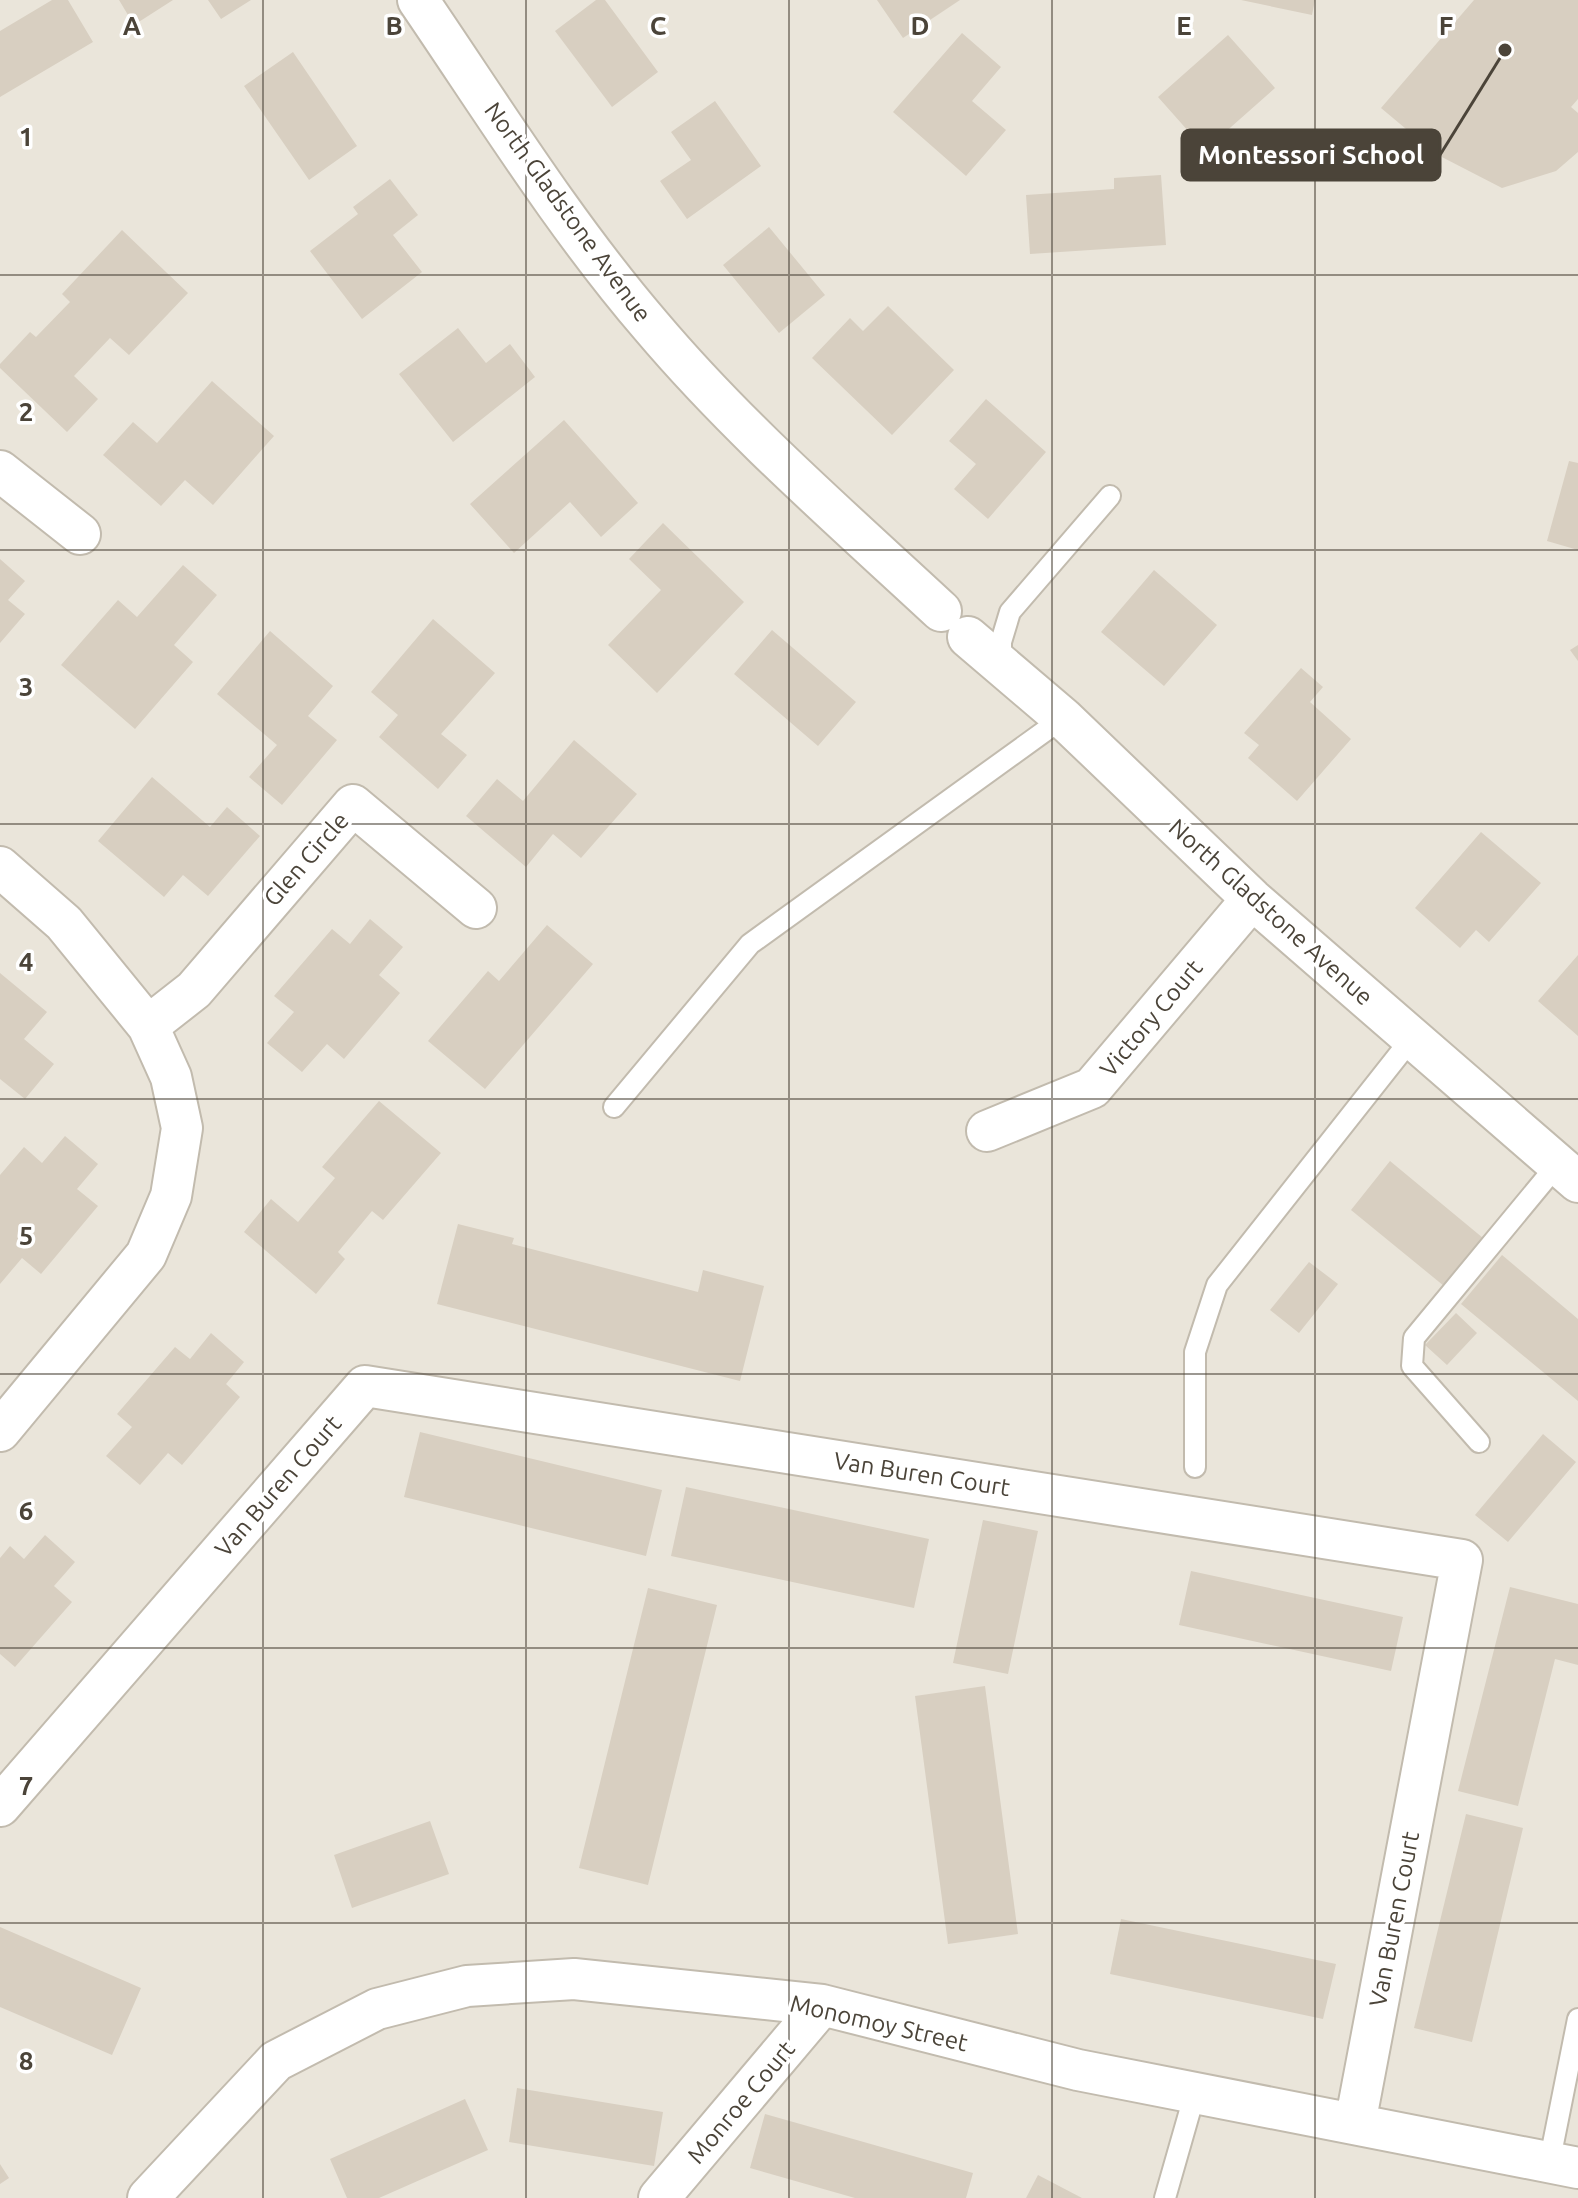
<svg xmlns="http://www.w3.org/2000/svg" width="1578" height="2198" font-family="Ubuntu,sans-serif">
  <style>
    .residential { fill: #eae5da }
    .building { fill: #d8cfc1 }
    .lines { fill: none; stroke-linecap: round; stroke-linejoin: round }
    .lane-casing { stroke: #c2bbae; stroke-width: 24 }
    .street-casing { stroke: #c2bbae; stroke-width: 44 }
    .lane { stroke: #fff; stroke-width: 20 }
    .street { stroke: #fff; stroke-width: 40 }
    .grid { fill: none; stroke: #4b4439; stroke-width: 2; stroke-opacity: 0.55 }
    .labels { text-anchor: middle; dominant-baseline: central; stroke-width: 7; stroke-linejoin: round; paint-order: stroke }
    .street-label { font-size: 24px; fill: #4b4439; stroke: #fff }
    .grid-label { font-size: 26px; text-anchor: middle; font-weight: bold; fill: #4b4439; stroke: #fff; stroke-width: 7; stroke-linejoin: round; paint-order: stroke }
    .leader { fill: none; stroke: #4b4439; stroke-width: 3 }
    .callout-dot { fill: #4b4439; stroke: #fff; stroke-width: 3 }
    .callout { fill: #4b4439; stroke: #4b4439; stroke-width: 3 }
    .callout-label { font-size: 26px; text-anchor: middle; font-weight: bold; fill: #fff }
  </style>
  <rect width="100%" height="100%" fill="#f6f3ec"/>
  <path class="residential" d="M0,0H1578V2198H0Z"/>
  <path class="building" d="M52,0H68L93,42L0,97V31Z
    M119,0H173L134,25Z
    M208,0H251L221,19Z
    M596,0H605L658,72L612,107L555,31Z
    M877,0H960L903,38Z
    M1241,0H1315L1312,15Z
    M1474,0H1578V99L1571,107L1578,113V152L1556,171L1502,188L1436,154L1381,108Z
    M962,33L1001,67L972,101L1006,130L966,176L893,112Z
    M1228,35L1275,88L1205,150L1158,97Z
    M293,52L357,146L309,180L244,86Z
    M715,101L761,166L687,219L660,181L691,160L671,132Z
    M1161,175L1166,245L1030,254L1026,195L1114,189V178Z
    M390,179L418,215L393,235L422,272L362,319L310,251L358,214L353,207Z
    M769,227L825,295L779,333L723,265Z
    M122,230L188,293L129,355L110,338L74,376L98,399L67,432L0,368V364L30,332L36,337L70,302L62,294Z
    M888,306L954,370L892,435L812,358L850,318L863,331Z
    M458,328L486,363L510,344L535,377L453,442L399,374Z
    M212,381L274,436L213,505L185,480L161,506L103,455L133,422L157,443Z
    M986,399L1046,452L988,519L954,489L976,464L949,441Z
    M564,420L638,503L601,537L570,502L514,553L470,504Z
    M1569,461L1578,463V550L1547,541Z
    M663,523L744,602L657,693L608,645L661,590L629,559Z
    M0,559L25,581L8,600L25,614L0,643Z
    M183,565L217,595L174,645L193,662L135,729L61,665L118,600L137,617Z
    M1154,570L1217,625L1164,686L1101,632Z
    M433,619L495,673L441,734L467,755L438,789L379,737L398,715L371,692Z
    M772,630L856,702L818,746L734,674Z
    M270,631L333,686L308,716L337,740L282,805L249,777L277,745L217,694Z
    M1578,645V661L1570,650Z
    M1301,668L1323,687L1310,702L1351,739L1297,801L1248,758L1259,745L1244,733Z
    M574,740L637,794L581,858L553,834L526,867L466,816L497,779L523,801Z
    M152,777L210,827L227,807L260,836L208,896L183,875L164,897L98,841Z
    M1481,832L1541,883L1489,942L1476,930L1460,948L1415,908Z
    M370,919L403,947L379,975L400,993L344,1059L327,1044L302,1072L267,1043L294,1012L274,996L332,929L350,944Z
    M547,925L593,964L485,1089L428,1041L488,971L499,981Z
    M1578,955V1036L1538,1001Z
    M0,973L47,1012L24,1039L54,1064L25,1099L0,1079Z
    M379,1101L441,1153L383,1220L372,1211L338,1252L345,1259L316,1294L244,1232L271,1199L298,1222L335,1178L322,1167Z
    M65,1136L98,1164L77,1189L98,1206L41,1274L22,1258L0,1284V1175L24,1147L42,1163Z
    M1390,1161L1483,1238L1444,1286L1351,1210Z
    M458,1224L514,1238L512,1244L698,1292L703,1270L764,1286L740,1381L437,1304Z
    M1502,1255L1578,1319V1401L1461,1304Z
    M1309,1262L1338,1284L1299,1333L1270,1310Z
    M1456,1313L1477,1333L1447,1365L1425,1345Z
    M211,1333L244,1362L226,1384L240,1397L182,1465L168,1453L140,1485L106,1456L132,1427L117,1414L175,1347L190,1359Z
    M420,1432L662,1490L646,1556L404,1497Z
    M1543,1434L1576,1462L1508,1542L1475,1515Z
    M686,1487L929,1539L914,1608L671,1556Z
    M983,1520L1038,1531L1008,1674L953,1663Z
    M45,1535L75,1562L54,1586L72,1602L15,1667L0,1654V1558L10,1546L24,1559Z
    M1191,1571L1403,1617L1391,1671L1179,1625Z
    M1510,1587L1578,1604V1665L1555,1659L1518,1806L1458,1791Z
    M648,1588L717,1605L648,1885L579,1868Z
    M985,1686L1018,1934L948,1944L915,1696Z
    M1466,1814L1523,1828L1472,2042L1414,2028Z
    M430,1821L449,1874L352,1908L334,1855Z
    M1121,1919L1336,1964L1323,2019L1110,1974Z
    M0,1927L141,1988L112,2055L0,2007Z
    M517,2088L663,2112L654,2166L509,2142Z
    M465,2099L488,2150L379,2198H347L330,2159Z
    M765,2114L973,2173L966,2198H855L750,2168Z
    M0,2164L9,2178L0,2184Z
    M1038,2175L1082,2198H1026Z"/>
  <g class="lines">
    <g class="lane-casing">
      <path id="lane" d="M1001,666V642L1010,612L1110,496
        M614,1107L750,944L1063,718
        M1479,1442L1412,1366L1414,1338L1557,1165
        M1195,1467V1352L1217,1285L1412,1038
        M1549,2164L1578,2019
        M1165,2198L1195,2093"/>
    </g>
    <g class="street-casing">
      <path id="street" d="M418,0C493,110 564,225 651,326C738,429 842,519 941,611
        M0,471L80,534
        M968,637L1063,718L1252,899L1578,1182
        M0,867L64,923L148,1026L171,1077L182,1128L171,1196L146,1255L0,1431
        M148,1026L194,990L353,805L476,908
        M987,1131L1092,1088L1252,899
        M0,1806L365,1386L1462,1560L1355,2124
        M148,2198L276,2061L377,2009L467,1986L574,1979L822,2005L1078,2070L1578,2168
        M659,2198L822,2005"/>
    </g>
    <use href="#lane" class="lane"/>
    <use href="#street" class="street"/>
  </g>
  <path class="grid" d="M263,0V2198M526,0V2198M789,0V2198M1052,0V2198M1315,0V2198M0,275H1578M0,550H1578M0,824H1578M0,1099H1578M0,1374H1578M0,1648H1578M0,1923H1578"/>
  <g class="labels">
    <g class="street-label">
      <text transform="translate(568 212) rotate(54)">North Gladstone Avenue</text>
      <text transform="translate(306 859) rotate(-49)">Glen Circle</text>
      <text transform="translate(1271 912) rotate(42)">North Gladstone Avenue</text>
      <text transform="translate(1151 1018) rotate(-50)">Victory Court</text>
      <text transform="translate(922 1474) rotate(9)">Van Buren Court</text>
      <text transform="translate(278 1486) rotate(-49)">Van Buren Court</text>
      <text transform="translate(1394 1919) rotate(-79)">Van Buren Court</text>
      <text transform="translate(879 2023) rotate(13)">Monomoy Street</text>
      <text transform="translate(741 2102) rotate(-50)">Monroe Court</text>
    </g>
  </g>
  <g class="grid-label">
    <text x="132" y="35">A</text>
    <text x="394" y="35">B</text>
    <text x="658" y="35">C</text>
    <text x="920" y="35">D</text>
    <text x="1184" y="35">E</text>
    <text x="1446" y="35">F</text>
    <text x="26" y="146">1</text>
    <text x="26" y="421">2</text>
    <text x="26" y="696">3</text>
    <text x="26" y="971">4</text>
    <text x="26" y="1245">5</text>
    <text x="26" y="1520">6</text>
    <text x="26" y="1795">7</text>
    <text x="26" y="2070">8</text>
  </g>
  <path class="leader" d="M1505 50L1440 155"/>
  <circle class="callout-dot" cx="1505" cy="50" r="8"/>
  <rect class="callout" x="1182" y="130" width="258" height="50" rx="8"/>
  <g class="callout-label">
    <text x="1311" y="164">Montessori School</text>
  </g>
</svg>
